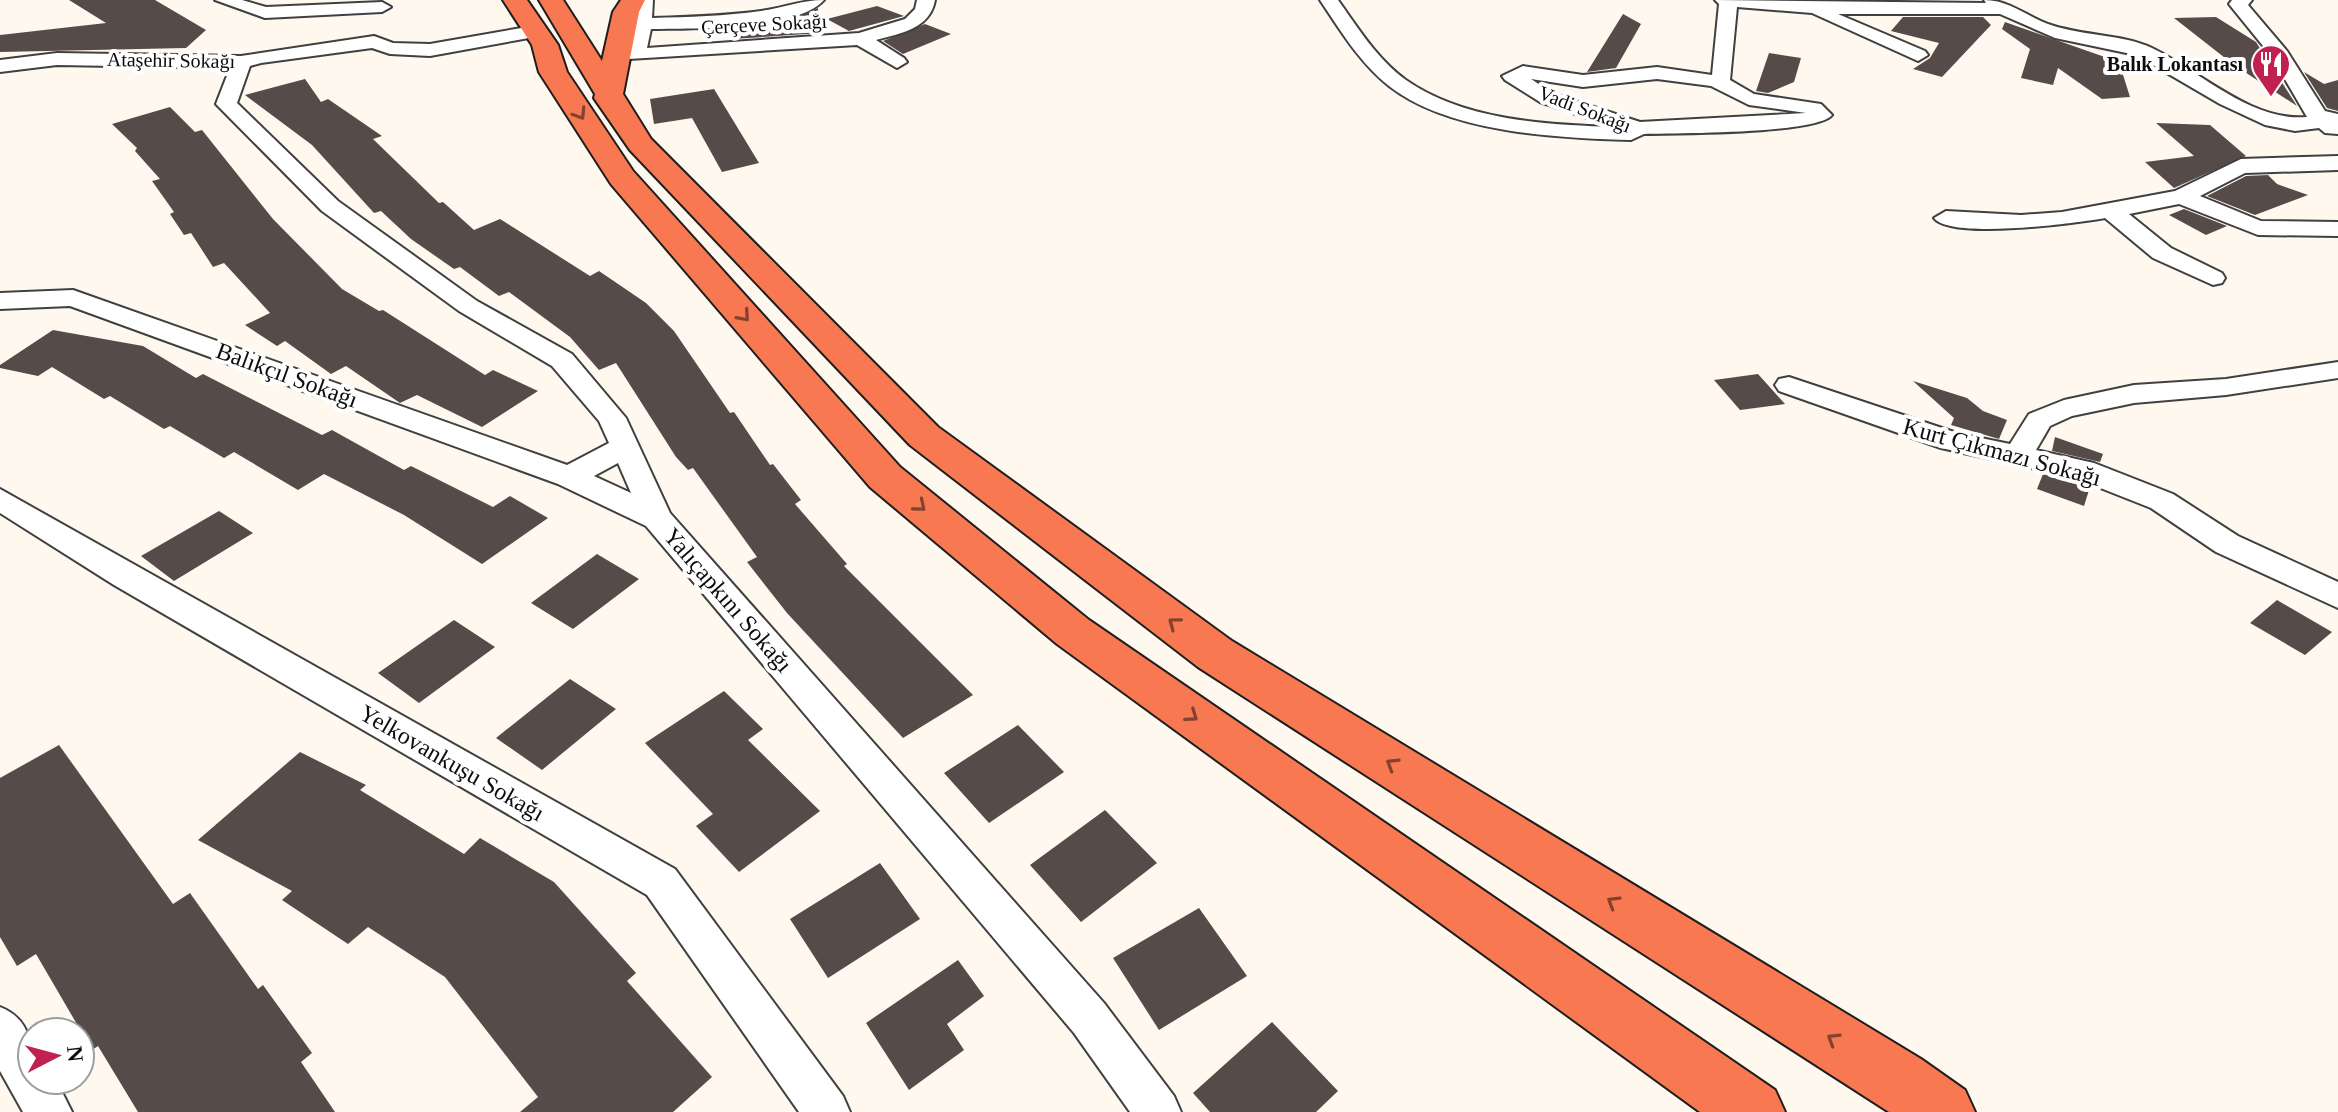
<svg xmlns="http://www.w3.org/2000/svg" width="2338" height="1112" font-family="'Times New Roman',serif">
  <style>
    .building { fill: #564b49 }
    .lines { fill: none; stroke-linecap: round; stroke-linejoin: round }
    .minor-casing { stroke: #404040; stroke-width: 4 }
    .highway-casing { stroke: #1e1e1e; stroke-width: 4 }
    .minor { fill: #fff; fill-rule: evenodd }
    .highway { fill: #f87852; fill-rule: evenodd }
    .oneway { stroke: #824230 }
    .labels { text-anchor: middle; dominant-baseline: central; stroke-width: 8; stroke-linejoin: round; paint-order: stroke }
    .far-street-label { font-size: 20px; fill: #0d0d0d; stroke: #fff }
    .far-poi-label { font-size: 20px; font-weight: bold; fill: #0d0d0d; stroke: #fff; text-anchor: end }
    .street-label { font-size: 24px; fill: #0d0d0d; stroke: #fff }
  </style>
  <rect width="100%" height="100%" fill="#fff8ee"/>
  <path class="building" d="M69,0H155L206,30L186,48L0,52V35L106,23Z
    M877,6L904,16L849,31L827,19Z
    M818,8L821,33L733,39L731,30L792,20Z
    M1623,14L1641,24L1616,68L1587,72Z
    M1903,17H1983L1991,25L1942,77L1913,69L1930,58L1939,43L1891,31Z
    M2216,17L2256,42L2297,106L2234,65L2174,18Z
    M2005,22L2119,62L2130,97L2102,99L2058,68L2053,85L2021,78L2030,49L2002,29Z
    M925,24L951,34L903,54L883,41Z
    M1769,53L1801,58L1794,82L1768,93L1756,91Z
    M2304,72L2324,84L2338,80V111L2327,108Z
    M305,79L321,102L328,99L382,136L373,139L439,203L443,202L474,230L500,219L590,276L599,271L646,303L674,331L730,413L734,412L770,465L773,464L801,500L795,504L847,564L844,566L973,695L903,738L787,613L747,562L757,557L693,468L688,470L676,457L616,363L599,370L570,337L509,292L499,296L460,267L454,269L411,239L381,211L374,213L312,145L245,95Z
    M714,89L759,163L722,172L692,118L654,124L650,99Z
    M170,107L195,132L202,130L273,219L342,289L379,311L383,310L485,375L493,370L538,391L482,427L417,395L400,403L346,366L331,374L285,341L277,346L245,325L270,313L224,263L213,267L191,233L184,235L170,214L174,212L152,181L160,179L135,151L137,148L112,124Z
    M2156,123L2210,125L2246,156L2174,188L2145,162L2194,156Z
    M2268,175L2277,184L2308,195L2255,215L2207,196L2246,176Z
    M2184,209L2227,226L2206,235L2169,215Z
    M53,330L143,346L196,378L203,374L322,435L332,430L404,470L411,466L493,507L510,496L548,518L482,564L404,515L324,474L298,490L234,452L224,458L170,426L164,429L110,396L104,399L52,367L38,376L0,368V365Z
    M1758,374L1785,404L1740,410L1714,380Z
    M1913,381L1967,398L1983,411L2007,420L1999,439L1951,425L1954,418Z
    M2055,437L2103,454L2100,462L2052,451Z
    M2043,474L2090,487L2084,506L2037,489Z
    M219,511L253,533L174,581L141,556Z
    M597,554L639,579L573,629L531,603Z
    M2277,600L2332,632L2305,655L2250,623Z
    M454,620L495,647L419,703L378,673Z
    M570,679L616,709L542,770L496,738Z
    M724,691L763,729L748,740L820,811L739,872L696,826L713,814L645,743Z
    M1018,725L1064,772L989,823L944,773Z
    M59,745L173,904L190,893L258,989L263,985L312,1053L301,1062L335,1112H138L98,1046L92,1050L36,954L17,966L0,937V778Z
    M300,752L366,785L360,790L464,854L480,838L554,882L636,973L627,981L712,1077L673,1112H520L538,1097L445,977L368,927L348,944L282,900L292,891L198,840Z
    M1105,810L1157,863L1081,922L1030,865Z
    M880,863L920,919L828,978L790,919Z
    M1199,908L1247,976L1159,1030L1113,958Z
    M958,960L984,996L947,1024L964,1050L909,1090L866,1023Z
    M1272,1022L1338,1091L1316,1112H1210L1193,1093Z"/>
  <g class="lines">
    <g class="minor-casing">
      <path id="minor" d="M215,0H242L266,7L382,2L391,7L382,12L265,18Z
        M635,0H653L652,18C689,17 725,16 761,11C783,8 802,0 824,0C796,31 692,28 651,29L647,48L859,33L905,19L915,9L917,0H935C930,29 901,33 876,40L904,58L907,62L897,68L857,45L629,59L626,55Z
        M1320,0H1338C1358,28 1377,59 1406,80C1463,120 1546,125 1614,127L1540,102L1505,80L1502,76L1523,66L1583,75L1657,67L1712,75L1719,4L1715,0L1986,3L1984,0C2010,0 2027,17 2051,25C2083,36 2122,34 2152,48C2200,71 2251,122 2307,117L2272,57L2229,4L2232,0H2252L2248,5L2287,51L2325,111L2338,114V134L2325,133L2319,128L2295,131L2265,125L2220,104L2136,55L2055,38L2000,14H1838L1925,51L1928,55L1918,61L1812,13L1737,7L1730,80L1754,94L1821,104L1832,115C1817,134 1675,133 1644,134L1631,140C1557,138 1449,133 1389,86C1360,63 1340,30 1320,0ZM1531,79L1583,87L1657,79L1711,86L1749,105L1806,113L1640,122L1554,94Z
        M533,26L540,28V36L430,56L390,54L372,48L261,63L250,66L237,103L338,201L477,301L572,354L626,418L670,513L1104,1003L1174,1096L1181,1112H1130L1074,1033L646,526L558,484L70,306L0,309V293L73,290L567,465L609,443L599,421L552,366L459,311L322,211L216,104L230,68L57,65L0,72V60L57,53L241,56L374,36L393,43L430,44ZM618,463L631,493L594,476Z
        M2338,156V170L2245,173L2200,196L2261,221L2338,222V236L2258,235L2179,204L2129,214L2171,248L2222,273L2225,278L2222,283L2213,285L2153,258L2105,218C2078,223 1950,240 1934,218L1946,211L2021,215L2062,212L2175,191L2241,159Z
        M2338,362V378L2226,395L2134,403L2072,416L2050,426L2036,450L2094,463L2173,494L2238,536L2338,582V608L2216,552L2151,508L2075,478L1941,448L1779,391L1775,385L1779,379L1789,377L1957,433L2010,444L2029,414L2064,400L2134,385L2226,379Z
        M0,489L675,869L843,1096L850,1112H799L647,895L114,585L0,513Z
        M0,1007C33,1020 32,1049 32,1080H56L72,1112H23L0,1071Z"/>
    </g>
    <g class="highway-casing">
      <path id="highway" d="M503,0H527L558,45L567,72L633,171L900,467L1089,620L1775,1090L1785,1112H1700L1057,644L870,487L611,184L539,72L532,45Z
        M539,0H563L602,61L613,12L621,0H645L639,12L623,94L651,139L938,427L1232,641L1921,1059L1965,1090L1975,1112H1889L1198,667L910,445L630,150L594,98L595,94Z"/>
    </g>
    <use href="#minor" class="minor"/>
    <use href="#highway" class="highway"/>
  </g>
  <defs><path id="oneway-chevron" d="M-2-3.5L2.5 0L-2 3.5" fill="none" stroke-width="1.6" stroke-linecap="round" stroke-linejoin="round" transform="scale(2)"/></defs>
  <g class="oneway">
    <use href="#oneway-chevron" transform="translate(580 114) rotate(58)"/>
    <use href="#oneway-chevron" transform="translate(744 316) rotate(49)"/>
    <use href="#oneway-chevron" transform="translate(920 506) rotate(40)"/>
    <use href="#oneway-chevron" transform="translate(1174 623) rotate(-143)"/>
    <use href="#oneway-chevron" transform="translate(1192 716) rotate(35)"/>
    <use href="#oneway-chevron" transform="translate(1392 764) rotate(-148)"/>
    <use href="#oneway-chevron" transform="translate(1613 902) rotate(-148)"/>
    <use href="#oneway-chevron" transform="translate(1833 1039) rotate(-148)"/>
  </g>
  <defs>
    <g id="restaurant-pin" transform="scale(2)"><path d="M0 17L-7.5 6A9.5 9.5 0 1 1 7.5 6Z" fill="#c1214e" stroke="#fff"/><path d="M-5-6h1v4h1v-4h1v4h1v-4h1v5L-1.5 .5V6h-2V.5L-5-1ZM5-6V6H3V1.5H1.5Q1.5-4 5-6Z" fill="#fff"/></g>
  </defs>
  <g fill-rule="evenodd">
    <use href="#restaurant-pin" x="2271" y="64"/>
  </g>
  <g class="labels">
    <g class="far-street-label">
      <text transform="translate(764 24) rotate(-3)">Çerçeve Sokağı</text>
      <text transform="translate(171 60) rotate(1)">Ataşehir Sokağı</text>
      <text transform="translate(1585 109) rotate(21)">Vadi Sokağı</text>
    </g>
    <g class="far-poi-label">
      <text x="2243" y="64">Balık Lokantası</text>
    </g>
    <g class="street-label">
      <text transform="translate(287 375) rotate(20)">Balıkçıl Sokağı</text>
      <text transform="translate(2002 452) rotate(15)">Kurt Çıkmazı Sokağı</text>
      <text transform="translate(728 600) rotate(49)">Yalıçapkını Sokağı</text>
      <text transform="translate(452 763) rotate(30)">Yelkovankuşu Sokağı</text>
    </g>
  </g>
  <g transform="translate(56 1056) rotate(84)"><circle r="38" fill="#ffffff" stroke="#9e9e9e" stroke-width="2"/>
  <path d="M0-6L14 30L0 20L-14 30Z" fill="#c1214e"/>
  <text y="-12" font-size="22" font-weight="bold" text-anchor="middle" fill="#0d0d0d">N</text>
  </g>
</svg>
